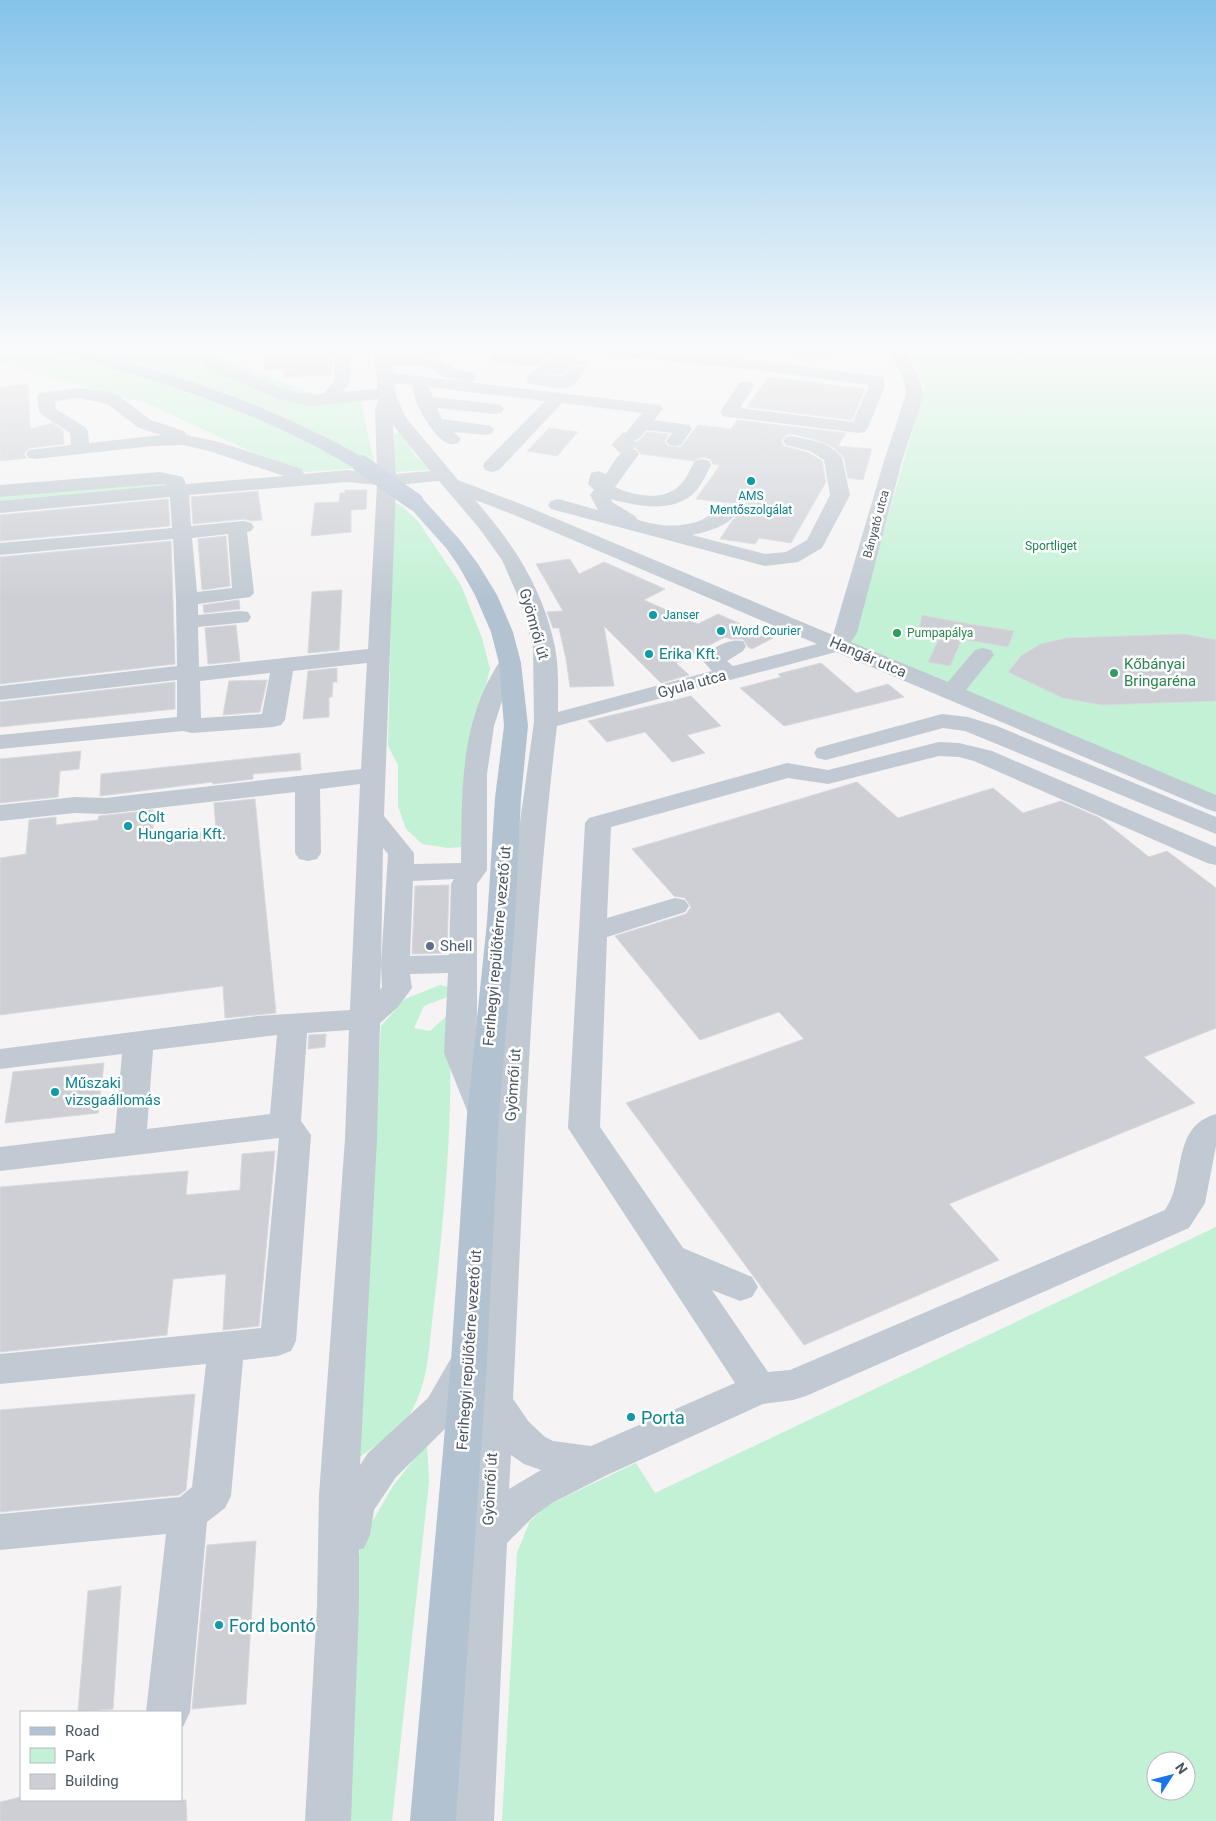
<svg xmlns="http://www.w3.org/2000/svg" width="1216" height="1821" font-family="Roboto,sans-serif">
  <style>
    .green { fill: #c3f1d5; fill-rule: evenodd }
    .building { fill: #cdcfd5; stroke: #d7d9de }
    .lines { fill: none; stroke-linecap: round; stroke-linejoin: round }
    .minor-tunnel { stroke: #caccce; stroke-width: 18; stroke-dasharray: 18 9; stroke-linecap: butt }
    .minor { fill: #c1cad2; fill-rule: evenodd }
    .major { fill: #b3c2d1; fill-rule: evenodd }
    .major-bridge { stroke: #b3c2d1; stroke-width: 18 }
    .culture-dot { fill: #0f9aa8; stroke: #fff; stroke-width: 2 }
    .leisure-dot { fill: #2e9e5b; stroke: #fff; stroke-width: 2 }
    .service-dot { fill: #5c6f8a; stroke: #fff; stroke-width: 2 }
    .labels { text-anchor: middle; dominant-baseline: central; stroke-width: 5; stroke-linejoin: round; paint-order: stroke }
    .far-culture-label { font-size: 12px; fill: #0d838f; stroke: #fff; text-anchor: start }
    .far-street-label { font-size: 12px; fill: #4a5661; stroke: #fff }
    .far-park-label { font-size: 12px; fill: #17864f; stroke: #fff }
    .far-leisure-label { font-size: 12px; fill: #27864d; stroke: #fff; text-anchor: start }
    .street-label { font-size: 15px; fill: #4a5661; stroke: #fff }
    .culture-label { font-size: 15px; fill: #0d838f; stroke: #fff; text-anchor: start }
    .leisure-label { font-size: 15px; fill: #27864d; stroke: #fff; text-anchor: start }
    .service-label { font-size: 15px; fill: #4e5e75; stroke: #fff; text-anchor: start }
    .near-culture-label { font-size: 18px; fill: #0d838f; stroke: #fff; text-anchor: start }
  </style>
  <rect width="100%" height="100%" fill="#f5f3f3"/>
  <path class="green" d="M0,346H190L319,396L359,392L375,467L305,472L282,466L148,404L0,364Z
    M906,346H1216V796L851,644L925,387Z
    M400,432L416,457L429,468V470L396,472L394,434Z
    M162,480L163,489L0,504V493Z
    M394,502L402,506L418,521L461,585L482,638L490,669L483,697L474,716L466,775L464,847L448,848L422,844L406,829L398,806V765L388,746Z
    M440,985L454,988L450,996L424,1006L414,1028L430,1031L449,1014C454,1111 445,1209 434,1305C429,1341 430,1380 411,1412C399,1432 375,1446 357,1459L381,1026L405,999Z
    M1216,1227V1821H502L517,1553L530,1521L548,1505L636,1463L655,1493ZM1156,1761H1186V1791H1156Z
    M427,1443L429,1482L392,1821H346L355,1586L361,1541L393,1486Z"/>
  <path class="building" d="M266,346H333L332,375L284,377L285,369L264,370Z
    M549,355L589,360L584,365H571L561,375L531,373L543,365Z
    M768,377L865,389L852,420L747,407Z
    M28,384L30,429L52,423L63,430L64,444L29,448L24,454L27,458L0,461V387Z
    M737,420L846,433L838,446L872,449L863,480L848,478L844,458L833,447L813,439L792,434L786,435L781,441L784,446L809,453L822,461L826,482L791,543L759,538L755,544L720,539L732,521L742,510L740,504L696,499L720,465L713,464L710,459L703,457L693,461L641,454L636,448L626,449L630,443L639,441L647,432L669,434L664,441L668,446L681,447L698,425L731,429Z
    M549,428L578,432L557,456L527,451Z
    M345,490H367L366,509L351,510V532L311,536L315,503L339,502L340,493H345Z
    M258,491L262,520L251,521L244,519L193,524L191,497Z
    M168,499L170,526L0,541V515Z
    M226,536L230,586L202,590L198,539Z
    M171,541L175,664L0,684V557Z
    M570,559L579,574L604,562L665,589L644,600L698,624L718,614L773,638L752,649L748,647L743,639H731L725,637L676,663L689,675L661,683L604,626L614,686L570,687L566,659L559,628H553L547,612L563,611L536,564Z
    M342,590L339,650L308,653L312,592Z
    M239,600L240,609L204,613L203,605Z
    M922,615L969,624L1014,631L1008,647L962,639L950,666L928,662L941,635L919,631Z
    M236,625L240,661L208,664L205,628Z
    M1184,634L1216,640V701L1102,705L1063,698L1008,672L1022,655L1041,644L1066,638Z
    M821,663L856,693L888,684L904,697L784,726L740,688L781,677L778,674Z
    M337,668V682H333L332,697H329V717L303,719L308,671Z
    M267,680L260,712L223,715L229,681Z
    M175,682V709L0,727V702Z
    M691,696L721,726L687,735L705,753L672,762L645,732L607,742L588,721Z
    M81,751L79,769L60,771L58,797L0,803V759Z
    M300,753L301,770L253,774V779L213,784L212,782L100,796L101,774Z
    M857,782L898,818L993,788L1023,813L1061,801L1100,818L1149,857L1167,851L1216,888V1028L1144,1057L1195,1103L949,1204L999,1260L804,1345L626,1103L804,1039L779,1012L700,1040L615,936L686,914L691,907L685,898L674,896L632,849Z
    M255,799L276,1013L225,1018L223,986L0,1015V858L26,854L29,820L56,817V825L98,820L99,816L153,810V839L216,831L214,803Z
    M449,885L447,953L412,954L415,886Z
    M326,1034L325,1047L308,1049L309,1035Z
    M104,1063L98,1113L5,1123L13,1072Z
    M275,1151L259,1326L223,1330L226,1274L173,1279L167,1335L0,1352V1187L188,1171L186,1195L240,1190L242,1154Z
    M195,1394L186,1490L179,1495L0,1512V1410Z
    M256,1541L246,1704L192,1709L207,1545Z
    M121,1586L113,1709L78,1712L88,1591Z
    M21,1797V1800H186L187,1821H0V1802Z"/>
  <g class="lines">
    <path class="minor-tunnel" d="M618,451L632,436"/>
    <path class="minor" d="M335,346H351L350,381L343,392L378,389L373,346H389L390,356L408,355L403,351L405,348L411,346H530L528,349L522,351L414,356L439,360L455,369L474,373L476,377L474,381L468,382L660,405L663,409L654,420L689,425L692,429L681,445L675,446L669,445L666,441L672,433L646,430C640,438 637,443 626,440L623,436L642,413L562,403L499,470L492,472L485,470L483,466L485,462L545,401L429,387L433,397L495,404L501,405L504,409L501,413L495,414L437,408L442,419L485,425L491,426L494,430L491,434L485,435L454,432L461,439L458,443C454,444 451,445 447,443C432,436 411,399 413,385L394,383L397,399L407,419L458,480L526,506L833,635L884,461L906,394L904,380L887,346H903L920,380L924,394L902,461L857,633L851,642L948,682L975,650L983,648L991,650L994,655L966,690L1216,795V812L1207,809L836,652L557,726C530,949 524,1175 513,1399L529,1422L545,1437L553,1441L591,1446L735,1383L568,1128L585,823L589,818L787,763L828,770L939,742L959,743L992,751L1216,847V865L1207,863L974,761L959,757L939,756L828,784L788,778L611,827L607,918L675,898L685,900L689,906L685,912L607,937L600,1127L683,1248L752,1277L758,1287L752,1297L740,1301L712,1290L768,1372L790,1370L1165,1210C1187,1179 1170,1127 1216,1114V1146L1205,1203L1189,1228L806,1396L793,1400L763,1404L607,1475L552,1503L533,1517L507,1543L494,1821H448L477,1379L454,1420L396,1477L374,1510L370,1535L364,1548L359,1550V1606L351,1821H305L317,1606L319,1495L345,1139L349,1030L307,1033L301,1121L311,1135L296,1341L291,1351L278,1356L243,1360L231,1496L225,1508L207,1522L190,1712L183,1727L181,1728V1712H146L166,1534L0,1550V1514L180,1497L192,1487L206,1364L0,1384V1354L261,1328L279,1138L0,1171V1147L115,1133L122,1054L0,1069V1049L257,1016L350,1010L360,784L320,789L321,853L317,859L308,861L299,859L295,853V792L105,814L75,813L0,821V805L75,797L105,798L361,769L367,663L293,671L285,720L281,725L273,727L192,733L183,731L0,749V735L177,717V680L0,700V686L177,666L176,599L173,539L0,555V543L172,528L170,497L0,513V501L168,485L160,484L0,497V485L160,472L183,477L186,484L284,476L209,451L183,445L153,446L35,459L29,458L26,454L29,450L71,445L70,433L42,415L39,411L37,397L40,393L80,388L109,392L119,396L151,420L184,431L187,435L219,442L302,469L304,474L347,470L377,473L375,409L379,399L310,406L279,399L206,368L204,365L206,362L212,360C250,369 284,399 324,394L334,381ZM410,365L429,367L444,377L466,382L393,373L392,366ZM80,398L107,404L139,428L161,435L89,443L88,431L85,427L56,409L55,401ZM393,425L430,471L396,474ZM439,481L479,528L502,560L520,601L533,647L534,722L519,829L496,1107L474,1053L477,1017V884L487,870V774L494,726L502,701L521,663L518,658L510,656L502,658C459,721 462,790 461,863L414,864V853L384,816L396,485ZM347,482L377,485L368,649L199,667L198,627L248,622L251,617L248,612L240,611L198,615V604L250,597L254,593L247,532L251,531L254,527L251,523L244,521L191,526L189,495ZM475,500L512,514L817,644L733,666L727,661L743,651L746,646L743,641C729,638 710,648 702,660L712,671L558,712C558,690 559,668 555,647C543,589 514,544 475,500ZM228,534L232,588L197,592L192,538ZM270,673L262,714L201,718L200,681ZM383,848L388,854L381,965ZM454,879L451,884L449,955L410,956L413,881ZM381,965L382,987L380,990ZM448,973L444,1053L472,1123L483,1126L495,1122L479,1353L467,1349L454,1353L428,1398L368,1453L360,1465L377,1139L380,1023L398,1007L412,988L410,974ZM277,1035L270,1114L147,1129L153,1050ZM511,1455L524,1464L541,1470L509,1489Z
      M536,346H552L541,364L535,366L499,363L493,361L491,358L493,355L499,353L530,356Z
      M558,346C665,346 771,362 877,376L883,377L885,386L868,428L865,432L859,433L729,417L723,416L720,412L740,382H752L754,386L740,408L853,422L869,385L748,369L566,351L560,349Z
      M743,346L819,348L820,346H836L831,356L825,358L751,351L745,349Z
      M577,366L583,367L585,371C582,376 577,383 572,386C565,391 536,385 528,383L526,379L528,375L534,374L562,377L571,367Z
      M792,436C809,440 831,442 842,458L850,495L822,548L798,562L765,566L551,509L548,505L551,501L558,499L598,510L590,495L594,490L588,484L591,473L598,471L606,474C614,463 620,446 636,450L639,454L615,487C634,496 664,502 680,485C687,478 690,469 695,461L702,459L709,461L711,465C706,475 701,487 692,495C670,513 636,506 611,499L612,502L635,516L638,520C659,526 674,528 696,522C711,518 721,501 738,505L741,509C730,525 711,531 692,535L765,554L786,552L807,540L830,495L824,460L810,451L786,445L783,441L786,437Z
      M942,714L968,717L997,726L1216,817V834L965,731L943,728L826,760L817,758L814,753L817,748Z"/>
    <path class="major" d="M40,346C49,346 58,345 67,346C92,349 119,360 144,367C222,390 296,419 368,460L370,464L368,468L361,470L354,468C253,408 155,379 42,349Z
      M415,496L422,498L460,540L478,564L497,595L513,632L521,663L528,726L521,798L515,922L499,1115L487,1361L456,1821H410L451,1361L467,1115L487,922L495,798L504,726L499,663L491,632L475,595L458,565L446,548L405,502L408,498Z"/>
    <path class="major-bridge" d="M361,464L415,502"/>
  </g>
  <linearGradient id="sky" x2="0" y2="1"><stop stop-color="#85c3ea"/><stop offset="0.58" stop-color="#fafafa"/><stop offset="1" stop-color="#fafafa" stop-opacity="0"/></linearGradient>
  <rect width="1216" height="601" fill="url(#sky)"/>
  <g class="culture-dot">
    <circle cx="751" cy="481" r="5"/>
    <circle cx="653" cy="615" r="5"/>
    <circle cx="721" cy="631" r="5"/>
    <circle cx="649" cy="654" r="5"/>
    <circle cx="128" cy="826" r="5"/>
    <circle cx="55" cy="1092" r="5"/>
    <circle cx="631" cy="1417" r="5"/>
    <circle cx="219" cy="1625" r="5"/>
  </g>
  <g class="leisure-dot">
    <circle cx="897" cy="633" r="5"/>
    <circle cx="1114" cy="673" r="5"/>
  </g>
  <circle class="service-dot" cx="430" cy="946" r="5"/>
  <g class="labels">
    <g class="far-culture-label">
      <text x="751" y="496" text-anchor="middle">AMS<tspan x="751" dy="14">Mentőszolgálat</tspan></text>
      <text x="663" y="615">Janser</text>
      <text x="731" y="631">Word Courier</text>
    </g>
    <g class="far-street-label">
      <text transform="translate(876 524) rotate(-75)">Bányató utca</text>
    </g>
    <g class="far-park-label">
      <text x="1051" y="546">Sportliget</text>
    </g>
    <g class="far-leisure-label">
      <text x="907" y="633">Pumpapálya</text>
    </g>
    <g class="street-label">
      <text transform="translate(534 624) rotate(74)">Gyömrői út</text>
      <text transform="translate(868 657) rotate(23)">Hangár utca</text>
      <text transform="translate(692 684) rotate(-15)">Gyula utca</text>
      <text transform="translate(497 946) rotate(-85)">Ferihegyi repülőtérre vezető út</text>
      <text transform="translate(513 1085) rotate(-86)">Gyömrői út</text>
      <text transform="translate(469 1350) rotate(-86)">Ferihegyi repülőtérre vezető út</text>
      <text transform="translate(490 1489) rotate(-87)">Gyömrői út</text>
    </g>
    <g class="culture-label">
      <text x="659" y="654">Erika Kft.</text>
      <text x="138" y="817">Colt<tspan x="138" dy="17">Hungaria Kft.</tspan></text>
      <text x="65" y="1083">Műszaki<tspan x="65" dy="17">vizsgaállomás</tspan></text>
    </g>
    <g class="leisure-label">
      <text x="1124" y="664">Kőbányai<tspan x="1124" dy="17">Bringaréna</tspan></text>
    </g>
    <g class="service-label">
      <text x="440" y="946">Shell</text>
    </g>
    <g class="near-culture-label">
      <text x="641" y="1417">Porta</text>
      <text x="229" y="1625">Ford bontó</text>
    </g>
  </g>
  <rect x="20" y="1711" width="162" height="90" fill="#ffffff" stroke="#b7bbc0"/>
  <rect x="30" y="1727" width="25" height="8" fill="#b3c2d1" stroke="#b7bbc0"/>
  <text x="65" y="1736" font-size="15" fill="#4a5661">Road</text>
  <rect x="30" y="1748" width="25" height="15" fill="#c3f1d5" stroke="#b7bbc0"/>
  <text x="65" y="1761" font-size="15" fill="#4a5661">Park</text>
  <rect x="30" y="1774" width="25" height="15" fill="#cdcfd5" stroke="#b7bbc0"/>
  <text x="65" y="1786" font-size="15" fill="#4a5661">Building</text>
  <g transform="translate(1171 1776) rotate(54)"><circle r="24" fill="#ffffff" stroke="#b7bbc0"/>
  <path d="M0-4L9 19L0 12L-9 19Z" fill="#1a73e8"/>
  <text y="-8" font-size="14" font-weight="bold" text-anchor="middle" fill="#4a5661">N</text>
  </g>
</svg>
